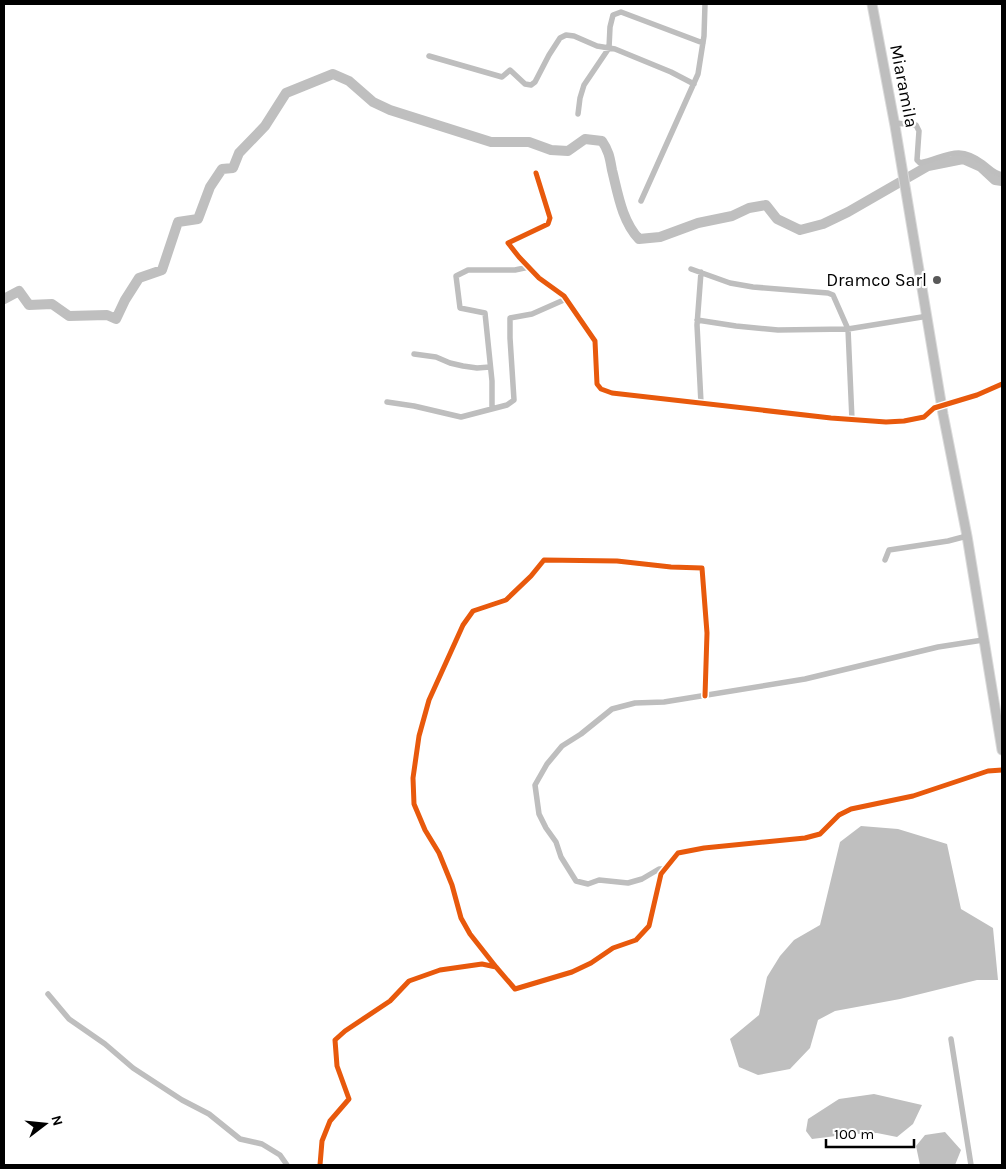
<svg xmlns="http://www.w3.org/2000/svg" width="1006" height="1169" font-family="Karla,sans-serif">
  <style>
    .water { fill: #bfbfbf }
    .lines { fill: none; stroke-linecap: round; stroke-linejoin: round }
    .river { stroke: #bfbfbf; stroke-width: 10 }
    .primary-casing { stroke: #dbdbdb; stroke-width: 11 }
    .street { stroke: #bebebe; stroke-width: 5.5 }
    .primary { stroke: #bebebe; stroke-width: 9 }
    .cycleway-casing { stroke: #fff; stroke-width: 8 }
    .cycleway { stroke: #e8590c; stroke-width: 5 }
    .poi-dot { fill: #595959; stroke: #fff; stroke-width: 2 }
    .labels { text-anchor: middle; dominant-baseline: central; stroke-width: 4.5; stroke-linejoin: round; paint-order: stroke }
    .street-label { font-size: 18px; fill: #000; stroke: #fff }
    .poi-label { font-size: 18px; fill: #000; stroke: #fff; text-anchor: end }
  </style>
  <rect width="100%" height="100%" fill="#fff"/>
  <path class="water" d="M861,826L898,829L947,844L961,909L993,928L998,980H977L900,999L835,1011L818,1020L810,1048L790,1069L758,1075L739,1067L730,1039L759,1015L767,977L780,956L794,940L820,925L840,842Z
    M874,1094L922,1105L913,1124L897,1137L877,1133L855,1134L846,1130L836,1136L812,1139L806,1131L808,1119L839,1099Z
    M945,1132L961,1150L955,1165H920L916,1146L925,1135Z"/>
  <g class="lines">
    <path class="river" d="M4,299L19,291L29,305L52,304L69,316L107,315L116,319L125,300L139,278L162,270L178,222L198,219L210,187L222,169L233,168L239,153L265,126L286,93L333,74L349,81L373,102L390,110L491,142H529L551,150L568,151L585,139L602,141C609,151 610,159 612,170C618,194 622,221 639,239L660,237L698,223L732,216L749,208L766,205L777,219L800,230L823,224L848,212L928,166L963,159L981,167L995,180L1002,181"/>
    <g class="primary-casing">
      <path id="primary" d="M872,4L895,126L943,414L967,536L1002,750"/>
    </g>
    <path class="street" d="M429,56L502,77L510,70L525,84L531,85L535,82L549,55L560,38L566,35L574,36L597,46L615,49L671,72L694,84
      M578,114L580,98L584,85L609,48L610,27L613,15L621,12L703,43
      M895,123L916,125L919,131L917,160L920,163C947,157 957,144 983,163C990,168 993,173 1002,175
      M536,173L550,218L548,224L508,243L519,257L539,278L564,296L595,341L597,384L601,389L612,393L831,418L886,422L904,421L924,417L934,408L977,395L1002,384
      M641,201L698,74L704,36L705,4
      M691,269L730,283L753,287L828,293L833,295L848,329L852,420
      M697,320L736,326L778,330L848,329L928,316
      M414,354L436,357L450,363L463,366L477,368L490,367
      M387,402L414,406L461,417L507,405L514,400L510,338V318L532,314L566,299
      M701,403L697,325L701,272
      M492,409V381L485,313L460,308L456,276L468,270H515L529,267
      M885,560L889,550L948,541L967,536
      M666,869H659L642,879L628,883L599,880L588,884L576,881L561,857L556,842L546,828L539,814L535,785L547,764L562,746L581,734L612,709L635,703L664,702L805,679L938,647L983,640
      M495,966L470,934L461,918L452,885L439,853L425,830L414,804L413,778L419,736L429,700L463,625L473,611L506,600L531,576L544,560L617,561L671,567L702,568L707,633L705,696
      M48,994L69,1019L105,1044L133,1068L182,1100L209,1114L240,1139L262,1144L280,1155L287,1165
      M951,1039L971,1165
      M320,1165L322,1141L330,1121L349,1099L337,1066L335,1040L345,1031L390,1001L409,981L440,970L482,964L496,967L515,989L572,972L591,963L613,948L636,940L649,926L661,874L678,853L704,848L805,838L820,834L839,815L851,809L913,796L988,771L1002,770"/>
    <use href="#primary" class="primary"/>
    <g class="cycleway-casing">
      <path id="cycleway" d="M536,173L550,218L548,224L508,243L519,257L539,278L564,296L595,341L597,384L601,389L612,393L831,418L886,422L904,421L924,417L934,408L977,395L1002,384
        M496,967L470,934L461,918L452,885L439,853L425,830L414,804L413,778L419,736L429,700L463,625L473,611L506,600L531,576L544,560L617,561L671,567L702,568L707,633L705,696
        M320,1165L322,1141L330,1121L349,1099L337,1066L335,1040L345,1031L390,1001L409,981L440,970L482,964L496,967L515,989L572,972L591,963L613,948L636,940L649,926L661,874L678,853L704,848L805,838L820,834L839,815L851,809L913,796L988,771L1002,770"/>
    </g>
    <use href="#cycleway" class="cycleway"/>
  </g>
  <circle class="poi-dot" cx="937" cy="280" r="5"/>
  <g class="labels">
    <g class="street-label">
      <text transform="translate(904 86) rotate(79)">Miaramila</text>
    </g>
    <g class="poi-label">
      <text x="927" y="280">Dramco Sarl</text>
    </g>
  </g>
  <rect width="1006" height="1169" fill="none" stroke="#000000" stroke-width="10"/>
  <g transform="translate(45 1124) rotate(74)" stroke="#ffffff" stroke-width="4" paint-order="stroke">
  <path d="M0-4L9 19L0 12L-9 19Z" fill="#000000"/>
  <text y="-8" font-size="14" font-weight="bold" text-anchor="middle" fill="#000000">N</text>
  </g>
  <path d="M826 1139v8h88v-8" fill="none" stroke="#000000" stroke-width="2.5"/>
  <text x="834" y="1139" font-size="15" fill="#000000" stroke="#ffffff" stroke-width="4" paint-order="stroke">100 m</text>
</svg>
